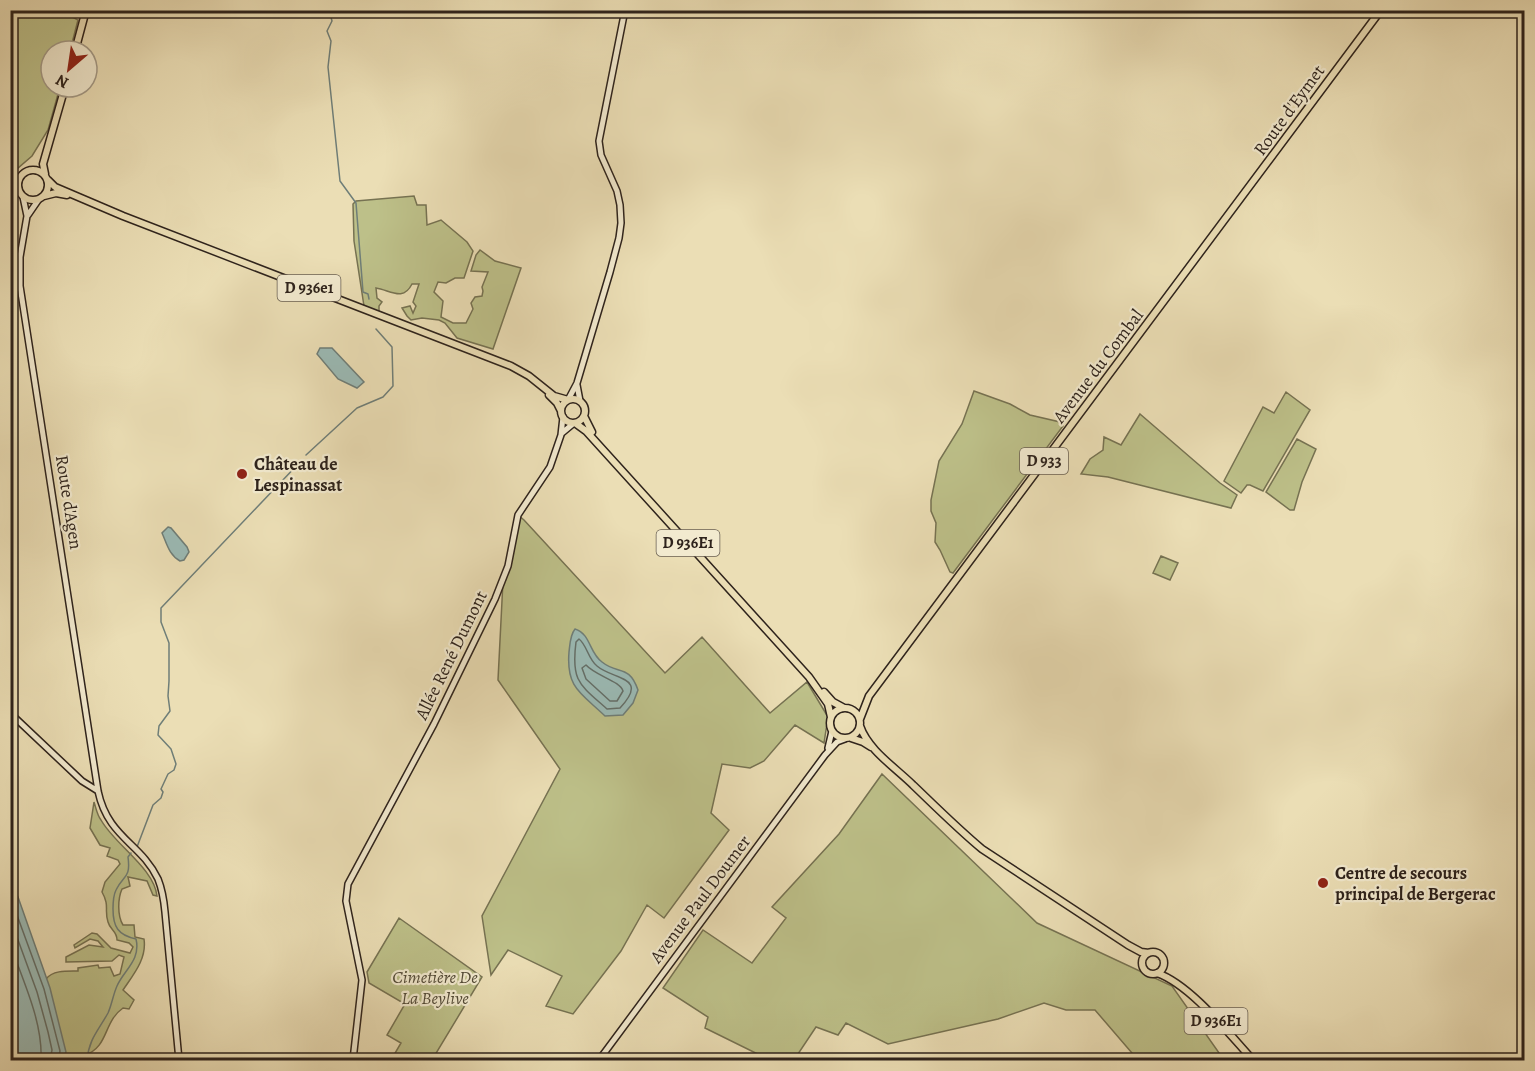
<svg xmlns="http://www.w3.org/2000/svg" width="1535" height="1071" font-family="Alegreya,serif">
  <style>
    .green { fill: #bdc089; stroke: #767252; stroke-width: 1.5 }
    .water { fill: #9bbbb6; stroke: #6f7e78; stroke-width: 1.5 }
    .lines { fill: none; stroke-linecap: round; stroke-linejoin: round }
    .shore { stroke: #646f69; stroke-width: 1.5 }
    .stream { stroke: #6f7e78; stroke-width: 1.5 }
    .secondary-casing { stroke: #2e231c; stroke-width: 8 }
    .primary-casing { stroke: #2e231c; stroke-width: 9 }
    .secondary { stroke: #f2eacf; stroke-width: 5 }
    .primary { stroke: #ebdeb5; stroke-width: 6 }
    .poi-dot { fill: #8f2418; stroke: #f2eacf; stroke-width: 2 }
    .labels { text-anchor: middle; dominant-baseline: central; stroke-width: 4.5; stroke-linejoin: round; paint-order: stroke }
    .shield { fill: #f2eacf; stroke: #695f52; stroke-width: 1.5 }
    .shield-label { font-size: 16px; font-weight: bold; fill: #2e231c }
    .street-label { font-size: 18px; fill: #2e231c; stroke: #f2eacf }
    .poi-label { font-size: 18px; font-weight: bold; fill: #2e231c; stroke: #f2eacf; text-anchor: start }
    .park-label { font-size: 18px; font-style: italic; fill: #524a37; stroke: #f2eacf }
  </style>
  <rect width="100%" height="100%" fill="#ebdeb5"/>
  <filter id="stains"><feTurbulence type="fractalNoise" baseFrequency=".00333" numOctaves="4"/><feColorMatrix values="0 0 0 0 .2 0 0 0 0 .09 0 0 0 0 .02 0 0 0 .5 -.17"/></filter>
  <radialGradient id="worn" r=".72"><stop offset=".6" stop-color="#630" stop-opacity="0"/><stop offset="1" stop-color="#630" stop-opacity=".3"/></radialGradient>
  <path class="green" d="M11,10L62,11L78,20L70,51H51V87H60L48,130L32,156L11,174Z
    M414,196L417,205H426L427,225L441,220L467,242L473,251L464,278H455L446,283L438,282L434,292L443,301L441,317L453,323H466L473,309L471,303L475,297L482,296L483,291L482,287L488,272L471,271L476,255L480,250L495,261L521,268L493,349L457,338L445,323L439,320L422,318L411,320L407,316L402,308L410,306L413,313L416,306L413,302L419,284H412C403,302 390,290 376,288L377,298L382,302L379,306V312L364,306L354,241L353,204L356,201Z
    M974,391L1010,404L1030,415L1060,422L1063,426L953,573L950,572L940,550L935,542L936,523L931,511V500L939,461L962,424Z
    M1286,392L1310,410L1263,491L1250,485H1247L1241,493L1224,481L1263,407L1274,413Z
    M1140,414L1220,483L1237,495L1231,508L1108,477L1081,474L1090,459L1103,450L1104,437L1121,445Z
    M1297,439L1316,449L1302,482L1294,510H1290L1266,492Z
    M518,515L524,520L665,673L702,637L770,713L807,682L828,717L824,743L795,725L764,761L750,768L722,764L711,813L729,830L664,918L647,905L621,951L573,1014L546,1006L562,976L508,950L491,975L482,916L560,769L498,680L503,581Z
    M1161,556L1178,563L1170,580L1153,573Z
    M882,774L1037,923L1172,986L1224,1060H1138L1095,1010H1066L1044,1003L998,1019L888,1044L846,1023L838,1035L816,1027L794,1060H770L705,1028L708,1017L663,988L703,930L752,963L786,918L772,907L839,834Z
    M94,802C96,808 97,815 101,820C115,845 154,868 157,896L153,895L147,881L128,877L130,886L122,889C118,898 117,915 123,925H134L135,937L144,939C147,959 133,975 123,990L134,1000L129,1009L123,1008C103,1022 109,1047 85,1055V1060H66L46,979C53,970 67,971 78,971V968L98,965L99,968L110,967L114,976L120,974L124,957L119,955L112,961L66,962V957L89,945L103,947L98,941L90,939L75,948L74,945L92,933L97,934L111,948L130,953L133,947L129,943L117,940C117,931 110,930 108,922C104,910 110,906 102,892L105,882L120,864L118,860L107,856L110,848L100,845L90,828Z
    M399,918L482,977L432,1060H391L401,1043L387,1035L405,1004L369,983L367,972Z"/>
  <path class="water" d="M320,348H332L364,382L357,388L338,379L317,354Z
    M168,527L171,528L187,547L189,552L184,560L180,561C169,555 167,544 162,533Z
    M575,629C591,634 589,653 602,662C618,675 629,664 638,690L633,703L623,715L605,716C581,693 566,688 569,652C570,644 570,635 575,629Z
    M11,882L18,897L50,988L66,1052L63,1060H11Z"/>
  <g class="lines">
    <path class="shore" d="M579,639C587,645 588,659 597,666C613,680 650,676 620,708L607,709C579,684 571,681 576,642Z
      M586,665C596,676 620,681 623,691L617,701H610L586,679L582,668Z
      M10,896L44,989L60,1051L58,1060
      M10,918L37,992L48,1032L52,1050L50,1060
      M10,944C23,981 43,1022 41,1060"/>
    <path class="stream" d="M329,10L332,21L327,31L331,41L328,67L340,181L356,203L363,292L368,294L369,299
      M306,455L357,408L383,397L393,386L392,347L376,329
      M137,847L153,805L161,798L163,792L161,789L168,774L174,770L176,764L171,749L158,735L159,726L170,711L168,696L169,681V643L161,622V608L301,461
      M87,1060C89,1039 98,1031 108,1013C112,1004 113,995 117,986C124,970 141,960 136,939C118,935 113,927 113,909C113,903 113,896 116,890C123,875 131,879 128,857L131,853"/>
    <g class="secondary-casing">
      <path id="secondary" d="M23,197L27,216L20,257V286L98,791C108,838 141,843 158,879C162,889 164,901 165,912L179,1060
        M28,215L39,199
        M577,385L580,401
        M568,400L577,383L610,272L619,238L621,223L620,205L617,191L601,155L599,141L625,10
        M562,433L574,423
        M10,713L82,781L98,791
        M828,748L832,731
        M353,1060L362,980L346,901L348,884L434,724L495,599L508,566L518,515L550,467L561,435L563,417
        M599,1060L825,755L837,742L845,739"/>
    </g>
    <g class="primary-casing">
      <path id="primary" d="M75,51L86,10
        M18 185a15 15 0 1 1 30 0a15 15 0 1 1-30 0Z
        M45,174L43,164L65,87
        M48,180L55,187L123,216L511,366L529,376L554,396L568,400
        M44,196L56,193L67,195
        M549,395L557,403L561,411
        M561 411a12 12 0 1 1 24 0a12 12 0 1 1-24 0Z
        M584,416L592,432
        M575,423L586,431L809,677L828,704L831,717
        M824,692L833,702L844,708
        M830 723a15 15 0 1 1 30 0a15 15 0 1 1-30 0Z
        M860,719L869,696L1381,10
        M860,726C868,750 896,768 913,785C936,807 958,829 982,849L1128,945L1141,952L1149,953
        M851,738L863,742L871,747
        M1142 963a11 11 0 1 1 22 0a11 11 0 1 1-22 0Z
        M1157,973C1191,985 1229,1034 1253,1060"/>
    </g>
    <use href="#secondary" class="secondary"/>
    <use href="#primary" class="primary"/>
  </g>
  <g class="poi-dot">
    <circle cx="242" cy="474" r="6"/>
    <circle cx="1323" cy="883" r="6"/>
  </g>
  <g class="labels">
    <g class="shield">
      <rect x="277.5" y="275" width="63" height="26" rx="4.5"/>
      <rect x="1020" y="448" width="48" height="26" rx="4.5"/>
      <rect x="656.5" y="530" width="63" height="26" rx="4.5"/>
      <rect x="1184.5" y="1008" width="63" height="26" rx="4.5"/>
    </g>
    <g class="shield-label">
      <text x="309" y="288">D 936e1</text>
      <text x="1044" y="461">D 933</text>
      <text x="688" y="543">D 936E1</text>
      <text x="1216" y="1021">D 936E1</text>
    </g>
    <g class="street-label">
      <text transform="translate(1289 110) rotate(-54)">Route d'Eymet</text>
      <text transform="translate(1098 366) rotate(-53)">Avenue du Combal</text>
      <text transform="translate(69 502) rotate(81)">Route d'Agen</text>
      <text transform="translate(451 655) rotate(-64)">Allée René Dumont</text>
      <text transform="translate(700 899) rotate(-53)">Avenue Paul Doumer</text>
    </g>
    <g class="poi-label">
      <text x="254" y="464">Château de<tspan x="254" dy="21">Lespinassat</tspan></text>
      <text x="1335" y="873">Centre de secours<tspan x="1335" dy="21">principal de Bergerac</tspan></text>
    </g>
    <g class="park-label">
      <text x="435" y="977">Cimetière De<tspan x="435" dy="21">La Beylive</tspan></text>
    </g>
  </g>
  <rect width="1535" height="1071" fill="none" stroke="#ebdeb5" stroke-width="36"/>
  <rect x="12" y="12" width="1511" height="1047" fill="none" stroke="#2e231c" stroke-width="3"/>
  <rect x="18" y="18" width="1499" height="1035" fill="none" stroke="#2e231c" stroke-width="1.5"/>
  <g transform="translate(69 69) rotate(209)"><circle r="28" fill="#f2eacf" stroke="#a49a87" stroke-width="1.5"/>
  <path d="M0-4.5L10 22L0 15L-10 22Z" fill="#8f2418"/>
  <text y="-9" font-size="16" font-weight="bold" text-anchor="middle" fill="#2e231c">N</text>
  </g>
  <rect width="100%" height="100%" filter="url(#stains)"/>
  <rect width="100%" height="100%" fill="url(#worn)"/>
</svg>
